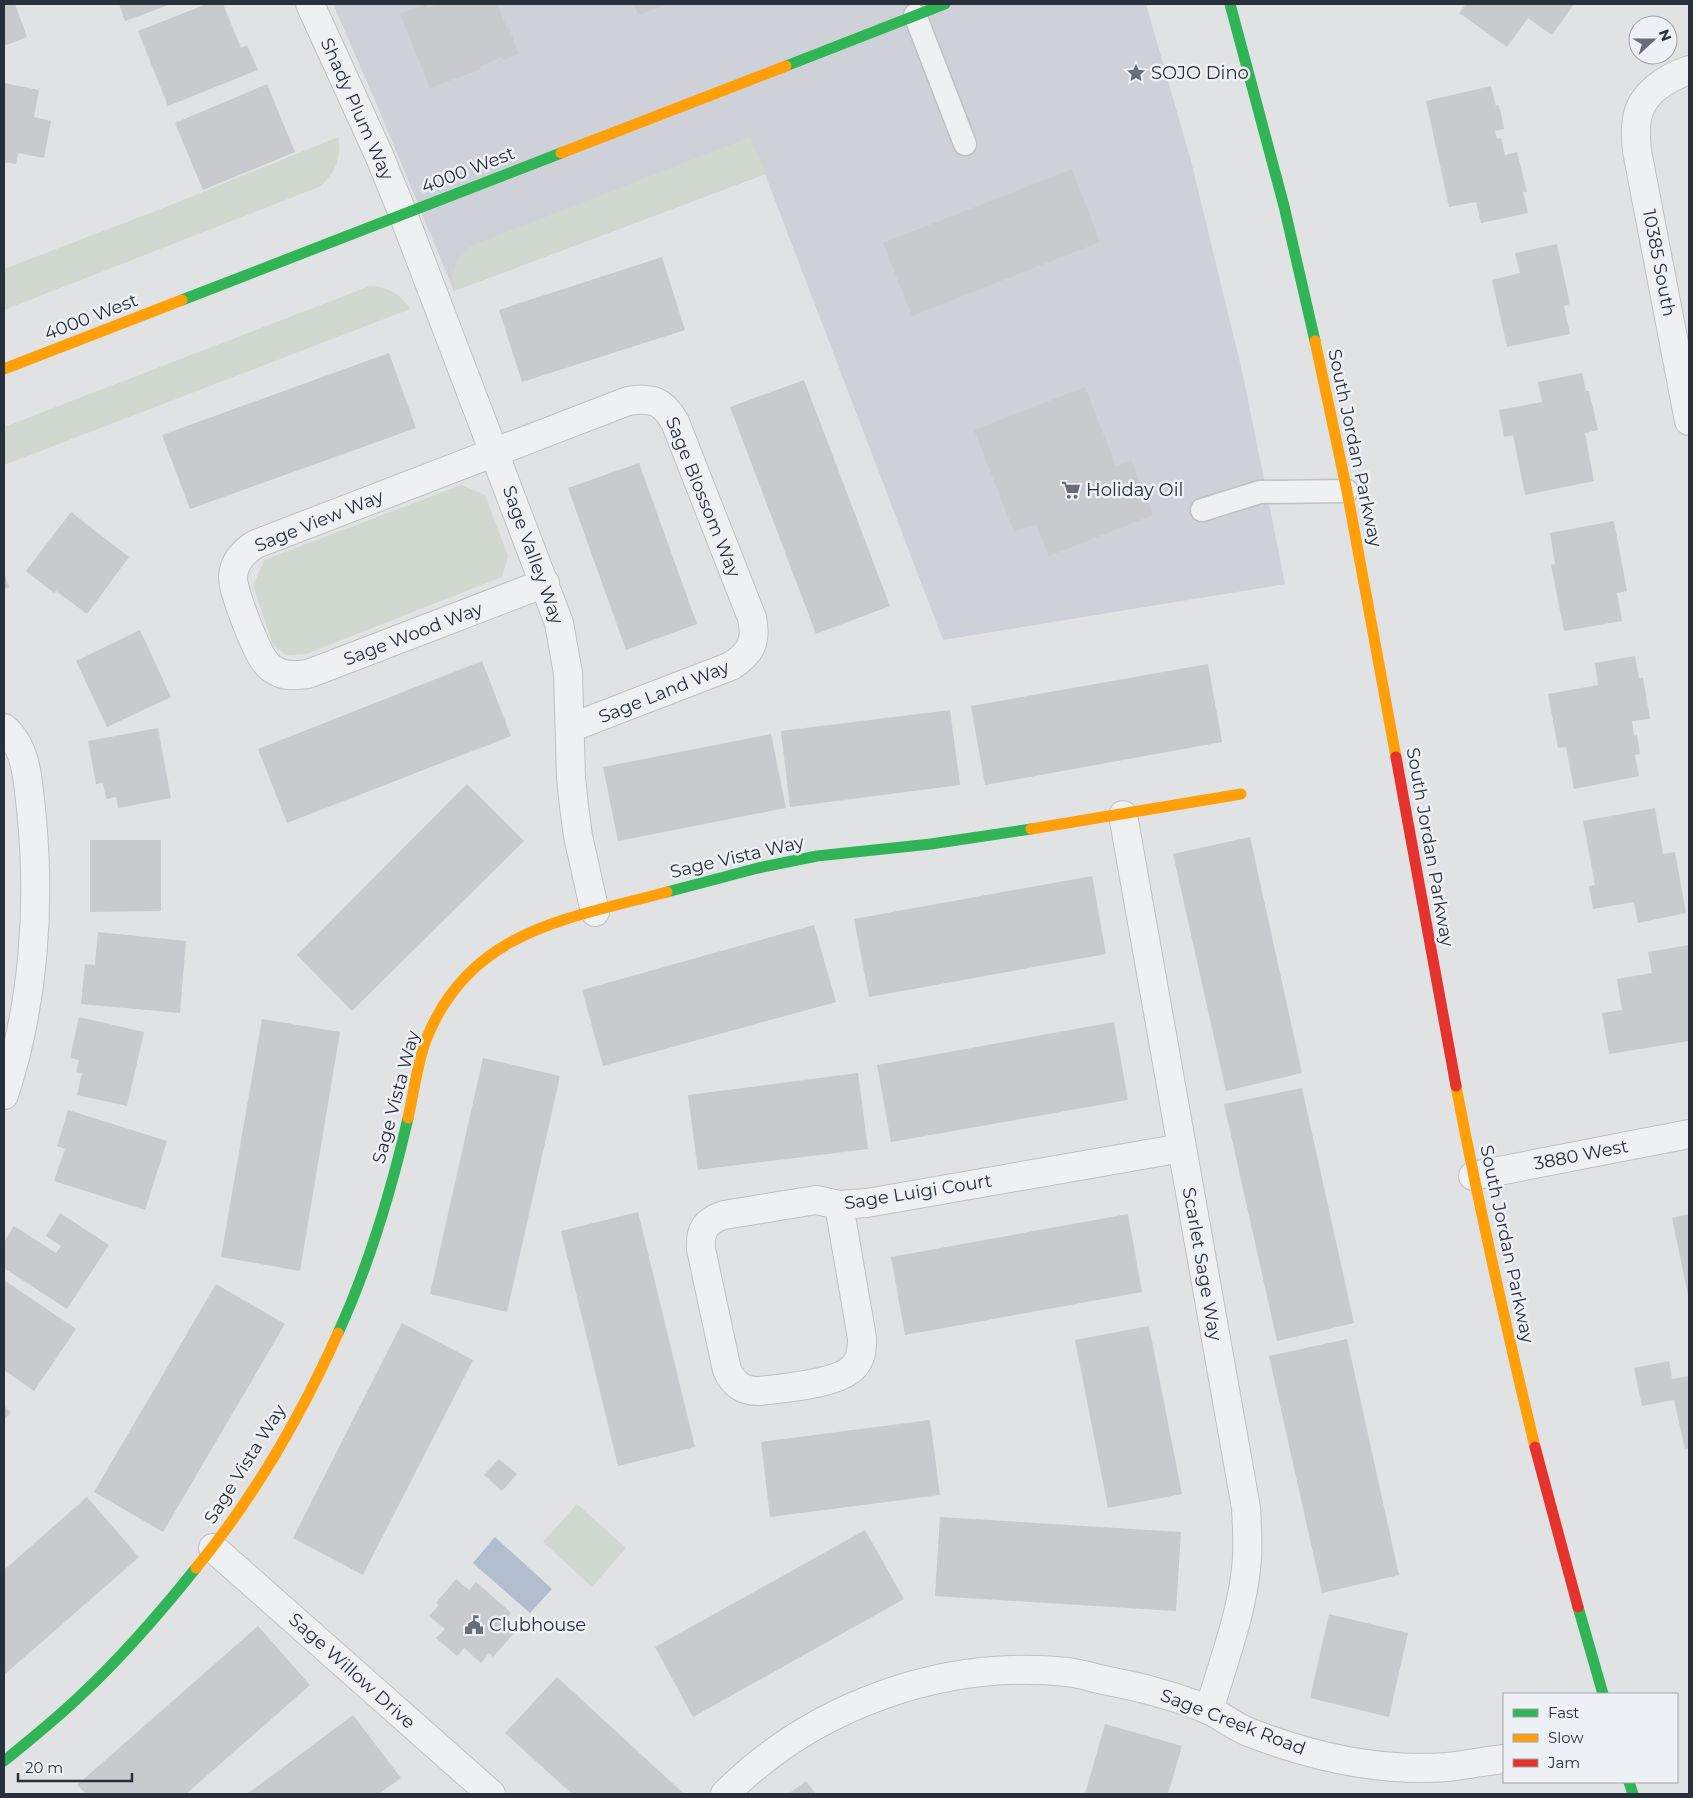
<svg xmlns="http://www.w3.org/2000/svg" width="1693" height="1798" font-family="Montserrat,sans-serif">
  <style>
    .built { fill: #ced1d7 }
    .green { fill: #d1d8d0 }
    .water { fill: #b0bece }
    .building { fill: #c8cacd }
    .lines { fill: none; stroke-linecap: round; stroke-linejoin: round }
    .lane-casing { stroke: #bec0c2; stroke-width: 25 }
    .street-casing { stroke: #bec0c2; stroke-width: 30 }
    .lane { stroke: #eff0f1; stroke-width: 22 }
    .street { stroke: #eff0f1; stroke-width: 28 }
    .fast { stroke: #30b455; stroke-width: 11 }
    .slow { stroke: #ff9f0a; stroke-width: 11 }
    .jam { stroke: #e5322d; stroke-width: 11 }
    .labels { text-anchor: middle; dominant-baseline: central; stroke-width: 5; stroke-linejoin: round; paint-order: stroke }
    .poi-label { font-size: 18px; fill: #28303c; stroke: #edf0f4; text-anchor: start }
    .street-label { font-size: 18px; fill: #28303c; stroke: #edf0f4 }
  </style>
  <rect width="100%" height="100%" fill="#e0e2e4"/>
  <path class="built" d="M333,4H1146L1191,161L1243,375L1285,584L943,640L765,174L454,291L377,105Z"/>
  <path class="green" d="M338,137C341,160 337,169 321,186L4,310V269L166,207Z
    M750,137L765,173L454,291C452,268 454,262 471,246Z
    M370,286C387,286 401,294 410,309L4,465V427Z
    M461,485L485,495L508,556L502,577L306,654L286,655L273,645L253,586L264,560Z
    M577,1504L626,1548L592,1587L543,1542Z"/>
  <path class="water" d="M495,1537L552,1589L530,1613L473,1563Z"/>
  <path class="building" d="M4,4H15L27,37L4,46Z
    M119,4H171L125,21Z
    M207,4H223L241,48L247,45L258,70L168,106L138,31Z
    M426,4L428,8L438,4H497L507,28H509L519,54L503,60L502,57L480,66L481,69L430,88L400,14Z
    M634,4H668L638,15Z
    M1466,4H1574L1552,35L1528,18L1507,47L1459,13Z
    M4,83L39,90L34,117L51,121L44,158L18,153L16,164L4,162Z
    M267,84L295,152L203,190L175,123Z
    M1491,86L1496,106L1499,105L1504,129L1495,131L1497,139L1501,138L1505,155L1517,152L1527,192H1523L1528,213L1481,223L1476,202L1449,207L1426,101Z
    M1072,169L1100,242L912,316L883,243Z
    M1557,244L1570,304L1564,306L1570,334L1507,347L1492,280L1520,273L1515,253Z
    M662,257L685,330L522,382L499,310Z
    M389,353L416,428L190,509L162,435Z
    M1582,373L1586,391H1589L1598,430L1585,433L1594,481L1525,495L1513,435L1504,437L1499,410L1542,402L1538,382Z
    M804,380L890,606L816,634L730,407Z
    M1085,387L1116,466L1131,460L1153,515L1049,556L1036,524L1014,532L974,430Z
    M639,463L697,624L626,650L568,488Z
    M71,512L129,557L87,614L56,591L54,593L26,571Z
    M1614,521L1627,591L1617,593L1622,621L1564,631L1551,565L1555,564L1550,533Z
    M4,573L9,587L4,589Z
    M140,630L171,697L107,727L76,661Z
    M1635,656L1639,678H1643L1650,719L1632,721L1634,736L1637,735L1640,754L1635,755L1639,776L1574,789L1566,747L1558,748L1548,694L1598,685L1595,663Z
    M482,661L511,736L287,823L258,749Z
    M1208,664L1222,742L985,785L971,706Z
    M950,710L960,785L790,807L781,731Z
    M158,728L171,798L118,808L116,797L106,799L103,783L96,784L88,741Z
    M771,734L786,808L618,841L603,767Z
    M467,784L524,841L352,1011L297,955Z
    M1655,808L1663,854L1675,852L1686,913L1638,923L1634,902L1593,909L1589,886L1595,885L1583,821Z
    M1250,837L1302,1073L1226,1091L1173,854Z
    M90,840H161V911L90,912Z
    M1092,876L1106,954L869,997L854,919Z
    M814,925L836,1002L603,1066L582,990Z
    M98,932L186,941L180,1013L81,1004L85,964L95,965Z
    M1689,945V1041L1609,1054L1602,1013L1622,1010L1617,979L1652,973L1648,952Z
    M79,1017L144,1032L127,1106L77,1095L82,1073L76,1072L79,1060L70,1058Z
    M262,1019L340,1032L300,1271L221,1257Z
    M1114,1022L1128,1100L891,1142L877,1065Z
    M483,1058L560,1076L507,1312L430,1294Z
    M858,1073L868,1149L698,1170L688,1095Z
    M1302,1088L1354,1323L1277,1341L1224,1104Z
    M68,1110L167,1141L145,1210L54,1181L65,1149L57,1146Z
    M638,1212L695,1447L618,1466L561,1231Z
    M60,1213L109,1245L67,1309L4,1268V1242L14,1226L56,1253L61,1246L46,1236Z
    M1128,1214L1142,1292L905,1335L891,1257Z
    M1689,1214V1294L1688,1295L1672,1218Z
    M4,1280L76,1329L34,1391L4,1370Z
    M216,1284L285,1324L163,1532L94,1492Z
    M402,1323L473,1360L363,1575L293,1538Z
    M1149,1326L1182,1494L1108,1508L1075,1340Z
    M1347,1339L1399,1575L1322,1593L1269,1356Z
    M1669,1361L1672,1379L1689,1376V1448L1685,1449L1674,1400L1642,1406L1634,1368Z
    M4,1406L11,1412L4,1420Z
    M930,1420L940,1495L770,1517L761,1442Z
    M499,1459L517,1474L502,1491L484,1475Z
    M87,1497L139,1557L4,1675V1570Z
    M940,1517L1181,1532L1176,1611L935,1596Z
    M865,1530L904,1599L693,1717L655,1647Z
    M456,1579L469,1590L476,1582L511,1613L504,1621L516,1631L493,1657L489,1653L481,1663L464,1648L457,1656L436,1638L445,1629L429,1616L439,1605L436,1603Z
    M1329,1614L1408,1633L1389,1717L1310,1698Z
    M258,1626L310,1685L186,1794H86L77,1785Z
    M557,1677L683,1793L682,1794H572L505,1733Z
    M353,1715L401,1778L379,1794H247Z
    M1105,1724L1182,1746L1168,1794H1085Z
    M806,1781L816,1794H788Z"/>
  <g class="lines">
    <g class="lane-casing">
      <path id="lane" d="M915,15L965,144
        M1202,510L1260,492L1347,491"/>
    </g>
    <g class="street-casing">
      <path id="street" d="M310,4L379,155L403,214L559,623L568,673L571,778L574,806L578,836L595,912
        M1689,70C1667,78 1641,93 1637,119C1635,129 1636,141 1637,151L1689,421
        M545,583L308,674C298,675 288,677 278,672C274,670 268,666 266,663C257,653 232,590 233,577C234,561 244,551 256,544L628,401C652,397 663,401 675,422L752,618C757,642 751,653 731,666L570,728
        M4,728C27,747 28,782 31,809C41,904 34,1004 4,1095
        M1123,815L1246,1508C1247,1525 1248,1542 1247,1558C1244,1608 1223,1663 1209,1710
        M1473,1176L1689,1134
        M839,1205L862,1338C862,1347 862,1356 856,1364C844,1384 783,1388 759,1391C743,1391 734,1385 727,1370L701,1249C700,1230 705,1221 724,1215L816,1200L839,1205L867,1203L1182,1148
        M213,1548L491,1794
        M725,1794C813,1706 942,1659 1067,1672C1077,1673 1088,1676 1099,1679C1117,1683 1135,1686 1152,1691C1171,1696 1193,1703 1211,1711C1224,1718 1237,1728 1251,1733C1313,1757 1380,1772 1447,1767C1466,1765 1485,1761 1504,1759"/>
    </g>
    <use href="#lane" class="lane"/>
    <use href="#street" class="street"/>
    <path class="fast" d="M1230,4L1284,206L1315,341
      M786,66L945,4
      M182,300L561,153
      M667,892L758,868L817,856L931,844L1031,829
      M338,1333C370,1263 391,1192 408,1118
      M1578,1607L1603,1694
      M4,1761C30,1740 56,1719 80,1696C122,1657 160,1613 196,1568
      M1629,1782L1633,1794"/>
    <path class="slow" d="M561,153L786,66
      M1315,341L1347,491L1396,757
      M4,369L182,300
      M1031,829L1241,794
      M1456,1086C1479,1207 1506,1327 1535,1447
      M408,1118C414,1092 417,1064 426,1040C469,930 567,919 667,892
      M196,1568C254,1497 301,1416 338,1333"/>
    <path class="jam" d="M1396,757L1456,1086
      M1535,1447L1578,1607"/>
  </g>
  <defs>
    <g id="sight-bare" transform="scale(1.5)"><path d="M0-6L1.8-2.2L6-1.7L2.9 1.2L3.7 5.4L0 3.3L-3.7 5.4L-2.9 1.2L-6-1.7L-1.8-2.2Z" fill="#686e77" stroke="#edf0f4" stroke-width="2.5" paint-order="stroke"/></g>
    <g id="supermarket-bare" transform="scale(1.5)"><path d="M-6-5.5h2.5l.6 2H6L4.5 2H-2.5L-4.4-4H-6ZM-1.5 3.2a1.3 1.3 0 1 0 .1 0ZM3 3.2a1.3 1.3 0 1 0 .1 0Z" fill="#686e77" stroke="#edf0f4" stroke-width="2.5" paint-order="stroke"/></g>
    <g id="civic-bare" transform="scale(1.5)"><path d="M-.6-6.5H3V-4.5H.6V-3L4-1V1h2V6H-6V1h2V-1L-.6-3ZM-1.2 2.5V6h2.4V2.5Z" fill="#686e77" stroke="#edf0f4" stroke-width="2.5" paint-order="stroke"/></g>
  </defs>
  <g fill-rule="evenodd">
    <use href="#sight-bare" x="1136" y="73"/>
    <use href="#supermarket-bare" x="1071" y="490"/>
    <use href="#civic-bare" x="474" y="1625"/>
  </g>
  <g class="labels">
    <g class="poi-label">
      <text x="1151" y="73">SOJO Dino</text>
      <text x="1086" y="490">Holiday Oil</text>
      <text x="489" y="1625">Clubhouse</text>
    </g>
    <g class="street-label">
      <text transform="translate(357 109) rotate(66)">Shady Plum Way</text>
      <text transform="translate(468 170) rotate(-21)">4000 West</text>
      <text transform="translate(1659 263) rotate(79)">10385 South</text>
      <text transform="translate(91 317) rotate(-21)">4000 West</text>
      <text transform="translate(1355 448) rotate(78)">South Jordan Parkway</text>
      <text transform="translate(703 497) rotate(68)">Sage Blossom Way</text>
      <text transform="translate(319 521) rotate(-22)">Sage View Way</text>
      <text transform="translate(533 555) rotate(70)">Sage Valley Way</text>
      <text transform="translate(413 634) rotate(-21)">Sage Wood Way</text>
      <text transform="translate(664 692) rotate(-22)">Sage Land Way</text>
      <text transform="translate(1430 847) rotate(80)">South Jordan Parkway</text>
      <text transform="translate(737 857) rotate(-13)">Sage Vista Way</text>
      <text transform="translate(396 1097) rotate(-75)">Sage Vista Way</text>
      <text transform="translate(1581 1155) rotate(-11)">3880 West</text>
      <text transform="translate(918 1192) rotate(-9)">Sage Luigi Court</text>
      <text transform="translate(1507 1244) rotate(78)">South Jordan Parkway</text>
      <text transform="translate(1202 1264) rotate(80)">Scarlet Sage Way</text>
      <text transform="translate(245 1464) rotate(-58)">Sage Vista Way</text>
      <text transform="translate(352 1671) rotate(42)">Sage Willow Drive</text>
      <text transform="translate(1233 1722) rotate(21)">Sage Creek Road</text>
    </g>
  </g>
  <rect width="1693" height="1798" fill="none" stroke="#28303c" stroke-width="10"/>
  <rect x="1503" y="1693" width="175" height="90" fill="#edf0f4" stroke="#9ea3aa"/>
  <rect x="1513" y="1709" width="25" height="8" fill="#30b455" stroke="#9ea3aa"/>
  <text x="1548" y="1718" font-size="15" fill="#28303c">Fast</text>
  <rect x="1513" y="1734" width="25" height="8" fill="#ff9f0a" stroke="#9ea3aa"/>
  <text x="1548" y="1743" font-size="15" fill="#28303c">Slow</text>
  <rect x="1513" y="1759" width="25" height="8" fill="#e5322d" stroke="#9ea3aa"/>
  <text x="1548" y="1768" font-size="15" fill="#28303c">Jam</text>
  <g transform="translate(1653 40) rotate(69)"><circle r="24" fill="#edf0f4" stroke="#9ea3aa"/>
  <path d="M0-4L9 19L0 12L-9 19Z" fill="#686e77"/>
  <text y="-8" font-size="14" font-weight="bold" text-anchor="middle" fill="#28303c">N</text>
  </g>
  <path d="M18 1773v8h114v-8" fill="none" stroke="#28303c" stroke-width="2.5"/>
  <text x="25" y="1773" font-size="15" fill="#28303c" stroke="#edf0f4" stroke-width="4" paint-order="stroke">20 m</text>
</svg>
